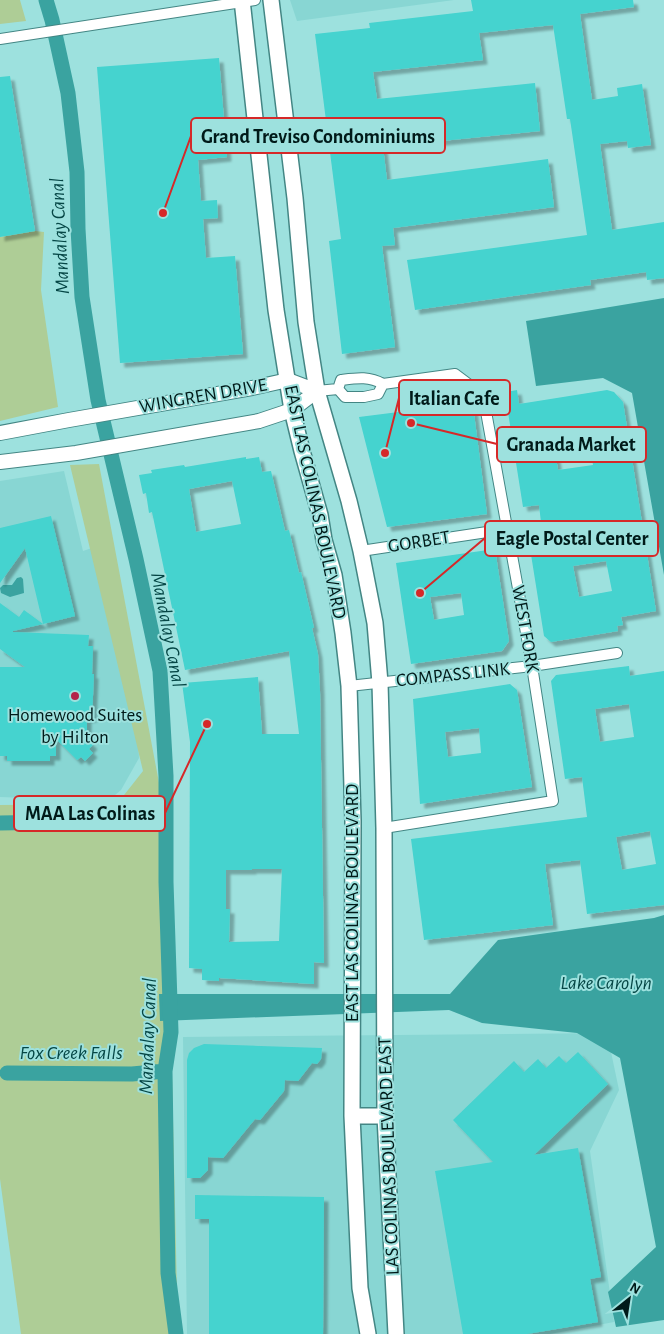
<svg xmlns="http://www.w3.org/2000/svg" width="664" height="1334" font-family="'Alegreya Sans',sans-serif">
  <style>
    .built { fill: #88d6d3 }
    .green { fill: #aecd96 }
    .water { fill: #3aa3a0 }
    .lines { fill: none; stroke-linecap: round; stroke-linejoin: round }
    .canal { stroke: #3aa3a0; stroke-width: 15 }
    .building { fill: #45d3cf; fill-rule: evenodd; filter: url(#shadow) }
    .minor-casing { stroke: #438684; stroke-width: 12 }
    .tertiary-casing { stroke: #438684; stroke-width: 16 }
    .secondary-casing { stroke: #438684; stroke-width: 18 }
    .minor { stroke: #fff; stroke-width: 10 }
    .tertiary { stroke: #fff; stroke-width: 14 }
    .secondary { stroke: #fff; stroke-width: 15 }
    .poi-dot { fill: #b42249; stroke: #9de1de; stroke-width: 2 }
    .labels { text-anchor: middle; dominant-baseline: central; stroke-width: 4; stroke-linejoin: round; paint-order: stroke }
    .street-label { font-size: 19px; fill: #001a19; stroke: #9de1de }
    .poi-label { font-size: 19px; fill: #001a19; stroke: #9de1de }
    .water-label { font-size: 20px; font-style: italic; fill: #054645; stroke: #9de1de }
    .leader { fill: none; stroke: #d62828; stroke-width: 2 }
    .callout-dot { fill: #d62828; stroke: #9de1de; stroke-width: 2 }
    .callout { fill: #9de1de; stroke: #d62828; stroke-width: 2 }
    .callout-label { font-size: 20px; text-anchor: middle; font-weight: bold; fill: #001a19 }
  </style>
  <defs>
    <filter id="shadow"><feDropShadow dx="4.5" dy="4.5" stdDeviation="1" flood-color="#0004"/></filter>
  </defs>
  <rect width="100%" height="100%" fill="#9de1de"/>
  <path class="built" d="M290,0H454L297,21Z
    M64,471L83,551L92,548L136,709L139,758L121,790L108,801L0,797V481Z
    M607,1033L619,1090L590,1151L614,1322L550,1334H187L183,1037Z"/>
  <path class="green" d="M0,0H20L26,21L0,24Z
    M35,231L44,232L41,290L58,407L0,421V237Z
    M99,464L166,820L178,1334H21L0,1179V805L117,804L143,771L70,465Z"/>
  <path class="water" d="M664,298V575L632,393L603,378L536,386L526,321Z
    M21,577L23,579L24,593L10,597L1,593L0,588L3,585H12L17,578Z
    M664,915V1320L616,1327L608,1292L656,1247L620,1058L577,1033L482,1023L449,1010L160,1021L159,994H450L498,940L654,918Z"/>
  <g class="lines">
    <path class="canal" d="M46,0L52,20L68,93L77,172L78,229L82,297L98,400L136,559L160,671L166,776V882L171,1032L165,1071L168,1273L176,1334
      M0,823L166,820
      M7,1073L132,1074L165,1071"/>
  </g>
  <path class="building" d="M471,0H633L634,7L580,14L592,100L618,96L617,88L642,84L651,145L628,148L627,141L600,144L612,230L664,222V278L647,280L646,272L590,280L591,285L415,310L407,260L587,235L570,119H567L553,25L479,33L483,60L373,72L377,99L535,83L540,131L383,147L387,180L548,159L554,207L393,228L395,245L382,246L395,347L342,354L329,241L341,239L315,34L370,28L369,23L473,11Z
    M219,58L227,157L198,160L201,201L217,200L218,218L203,219L206,258L235,256L243,354L120,363L97,67Z
    M10,76L35,231L0,237V77Z
    M517,390L519,404L607,390L614,392L623,402L656,611L621,617L623,625L617,626L618,631L551,642L544,636L529,542L543,540L539,505L523,507L507,406L503,407L501,393ZM588,433L593,465L558,470L553,439ZM606,561L612,591L579,597L573,566Z
    M473,406L487,514L387,527L359,417L438,407L439,411Z
    M246,457V459L259,457L262,472L271,471L285,531L289,530L299,573L301,572L314,628H312L318,654L320,691L324,963L314,962V984L219,978V981L202,980V969L189,968L190,742L182,683L258,677L262,734H299L289,651L185,670L152,512L149,513L146,493L143,494L139,475L152,473L151,470L184,465L185,467ZM232,481L241,524L196,532L189,489ZM252,869H282L279,941L229,942L230,909H226V870H252Z
    M51,516L75,616L43,624L25,548L0,583V528Z
    M495,549L509,641L502,651L411,664L396,563ZM461,593L464,615L434,620L430,597Z
    M0,603L19,617L24,610L43,624L13,631V632L89,635L88,646H93L92,674H94L92,718H87V739L93,745L89,749L93,753L85,761L81,757L77,760L56,739V756H50V761H7V756H0V667H25L0,649Z
    M629,666L630,676L664,671V905L587,914L580,860L545,864L553,925L424,940L411,839L587,817L582,777L565,779L551,681L556,675ZM629,704L634,737L600,742L595,709ZM650,831L656,864L622,870L616,837Z
    M510,684L517,690L532,787L420,804L413,699ZM479,728L481,753L448,757L445,732Z
    M204,1044L322,1048L321,1059L317,1064L312,1063L298,1081L285,1080L284,1091L260,1120L255,1119L223,1158L208,1157V1170L200,1178H187V1060L189,1053L194,1048Z
    M578,1052L608,1084L534,1155L578,1148L601,1277L590,1279L598,1322L527,1334H463L435,1171L493,1162L453,1120L514,1061L524,1072L538,1059L546,1068L559,1056L566,1063Z
    M195,1195L324,1197L323,1334H209V1219H195Z"/>
  <g class="lines">
    <g class="minor-casing">
      <path id="minor" d="M0,39L255,0
        M338,389L341,380C357,378 369,376 383,384L455,374L483,395L532,666L553,801L384,828
        M338,389L345,397H364L378,394L383,384
        M317,391L338,389
        M361,551L507,529
        M349,686L532,666L617,653"/>
    </g>
    <g class="tertiary-casing">
      <path id="tertiary" d="M0,433L69,420L252,388L288,380L317,391
        M0,462L76,453L259,421L292,410L317,391"/>
    </g>
    <g class="secondary-casing">
      <path id="secondary" d="M242,0L276,310L292,410L302,451L320,515L324,540L334,575L343,633L349,686L353,821L352,1116L360,1288L368,1334
        M271,0L295,198L306,322L317,391L349,501L361,551L375,623L380,683L384,828L385,1116L396,1334
        M352,1116H385"/>
    </g>
    <use href="#minor" class="minor"/>
    <use href="#tertiary" class="tertiary"/>
    <use href="#secondary" class="secondary"/>
  </g>
  <circle class="poi-dot" cx="75" cy="696" r="5"/>
  <g class="labels">
    <g class="street-label">
      <text transform="translate(203 396) rotate(-10)">WINGREN DRIVE</text>
      <text transform="translate(315 502) rotate(78)">EAST LAS COLINAS BOULEVARD</text>
      <text transform="translate(419 542) rotate(-9)">GORBET</text>
      <text transform="translate(525 629) rotate(80)">WEST FORK</text>
      <text transform="translate(453 675) rotate(-6)">COMPASS LINK</text>
      <text transform="translate(352 903) rotate(-90)">EAST LAS COLINAS BOULEVARD</text>
      <text transform="translate(389 1156) rotate(-92)">LAS COLINAS BOULEVARD EAST</text>
    </g>
    <g class="poi-label">
      <text x="75" y="715">Homewood Suites<tspan x="75" dy="22">by Hilton</tspan></text>
    </g>
    <g class="water-label">
      <text transform="translate(60 236) rotate(-93)">Mandalay Canal</text>
      <text transform="translate(168 630) rotate(79)">Mandalay Canal</text>
      <text x="606" y="983">Lake Carolyn</text>
      <text transform="translate(148 1036) rotate(-88)">Mandalay Canal</text>
      <text x="71" y="1053">Fox Creek Falls</text>
    </g>
  </g>
  <path class="leader" d="M163 213L191 136M385 453L399 398M411 423L497 444M420 593L485 538M207 724L165 813"/>
  <g class="callout-dot">
    <circle cx="163" cy="213" r="5"/>
    <circle cx="385" cy="453" r="5"/>
    <circle cx="411" cy="423" r="5"/>
    <circle cx="420" cy="593" r="5"/>
    <circle cx="207" cy="724" r="5"/>
  </g>
  <g class="callout">
    <rect x="191" y="118" width="254" height="35" rx="5"/>
    <rect x="399" y="380" width="111" height="35" rx="5"/>
    <rect x="497" y="427" width="149" height="35" rx="5"/>
    <rect x="485" y="521" width="173" height="35" rx="5"/>
    <rect x="14" y="796" width="151" height="35" rx="5"/>
  </g>
  <g class="callout-label">
    <text x="318" y="143">Grand Treviso Condominiums</text>
    <text x="454" y="405">Italian Cafe</text>
    <text x="571" y="451">Granada Market</text>
    <text x="572" y="545">Eagle Postal Center</text>
    <text x="90" y="820">MAA Las Colinas</text>
  </g>
  <g transform="translate(629 1299) rotate(30)" stroke="#9de1de" stroke-width="4" paint-order="stroke">
  <path d="M0-4L9 19L0 12L-9 19Z" fill="#001a19"/>
  <text y="-8" font-size="14" font-weight="bold" text-anchor="middle" fill="#001a19">N</text>
  </g>
</svg>
